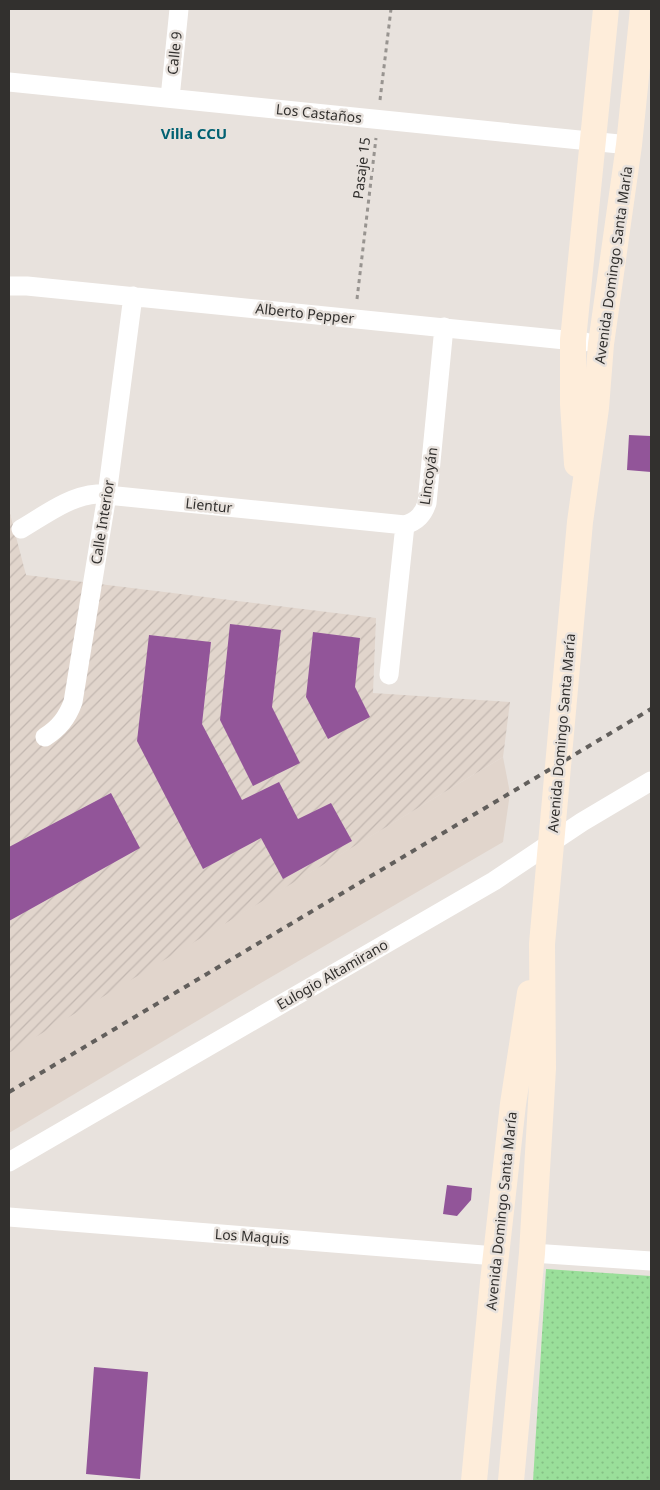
<svg xmlns="http://www.w3.org/2000/svg" width="660" height="1490" font-family="'Noto Sans',sans-serif">
  <style>
    .built { fill: #e1d5cc }
    .industrial { fill: url(#industrial-furrows) }
    .park { fill: url(#park-dots) }
    .building { fill: #925599 }
    .lines { fill: none; stroke-linecap: round; stroke-linejoin: round }
    .path { stroke: #989490; stroke-width: 3; stroke-dasharray: 4 4; stroke-linecap: butt }
    .street { stroke: #fff; stroke-width: 19 }
    .secondary { stroke: #feedda; stroke-width: 26 }
    .rail { stroke: #625f5c; stroke-width: 4; stroke-dasharray: 6 6; stroke-linecap: butt }
    .labels { text-anchor: middle; dominant-baseline: central; stroke-width: 5; stroke-linejoin: round; paint-order: stroke }
    .street-label { font-size: 14px; fill: #32302e; stroke: #e8e2dd }
    .neighbourhood-label { font-size: 15px; font-weight: bold; fill: #016172; stroke: #e8e2dd }
  </style>
  <defs>
    <pattern id="industrial-furrows" width="10" height="10" patternUnits="userSpaceOnUse" patternTransform="scale(1.25)"><rect width="10" height="10" fill="#e1d5cc"/><path d="M-1 1l2-2M0 10L10 0M9 11l2-2" fill="none" stroke="#c2b7b0"/></pattern>
    <pattern id="park-dots" width="8" height="8" patternUnits="userSpaceOnUse" patternTransform="scale(1.25)"><rect width="8" height="8" fill="#9adf9a"/><path d="M2 2h.1M6 6h.1" fill="none" stroke="#85c085" stroke-width="1.8" stroke-linecap="round"/></pattern>
  </defs>
  <rect width="100%" height="100%" fill="#e8e2dd"/>
  <path class="built" d="M503,757L510,793L503,842L249,990L9,1133V1052Z"/>
  <path class="industrial" d="M9,510L26,575L376,618L373,693L510,702L503,757L9,1053Z"/>
  <path class="park" d="M546,1269L651,1276V1481H533Z"/>
  <path class="building" d="M629,435L651,436V472L627,470Z
    M230,624L281,630L272,707L300,763L253,786L220,720Z
    M313,632L360,638L355,687L370,717L328,739L306,697Z
    M149,635L211,642L202,724L242,800L279,782L298,819L331,803L352,841L283,879L261,838L203,869L137,741Z
    M111,793L140,848L9,921V847Z
    M447,1185L472,1188L471,1200L457,1216L443,1214Z
    M94,1367L148,1372L140,1479L86,1474Z"/>
  <g class="lines">
    <path class="path" d="M380,100L391,9
      M357,299L376,138"/>
    <path class="street" d="M9,82L629,145
      M170,98L179,9
      M9,286H27L585,342
      M21,529C45,515 69,496 97,494L405,525C417,521 423,515 427,503L444,327
      M389,675L405,525
      M45,737C59,728 67,718 73,702L107,495L133,296
      M9,1162L494,881L582,822L651,781
      M9,1217L496,1256
      M532,1253L651,1261"/>
    <path class="secondary" d="M577,464L573,404V340L606,9
      M474,1481L493,1282L513,1104L530,993
      M511,1481L532,1253L541,1103L543,1068L542,944L580,522L596,408L601,344L629,145L643,9"/>
    <path class="rail" d="M9,1092L651,709"/>
  </g>
  <g class="labels">
    <g class="street-label">
      <text transform="translate(174 53) rotate(-84)">Calle 9</text>
      <text transform="translate(319 113) rotate(6)">Los Castaños</text>
      <text transform="translate(361 168) rotate(-83)">Pasaje 15</text>
      <text transform="translate(613 265) rotate(-82)">Avenida Domingo Santa María</text>
      <text transform="translate(305 313) rotate(6)">Alberto Pepper</text>
      <text transform="translate(428 476) rotate(-82)">Lincoyán</text>
      <text transform="translate(209 505) rotate(6)">Lientur</text>
      <text transform="translate(102 522) rotate(-81)">Calle Interior</text>
      <text transform="translate(561 733) rotate(-85)">Avenida Domingo Santa María</text>
      <text transform="translate(332 974) rotate(-30)">Eulogio Altamirano</text>
      <text transform="translate(501 1211) rotate(-84)">Avenida Domingo Santa María</text>
      <text transform="translate(252 1236) rotate(4)">Los Maquis</text>
    </g>
    <g class="neighbourhood-label">
      <text x="194" y="133">Villa CCU</text>
    </g>
  </g>
  <rect width="660" height="1490" fill="none" stroke="#32302e" stroke-width="20"/>
</svg>
